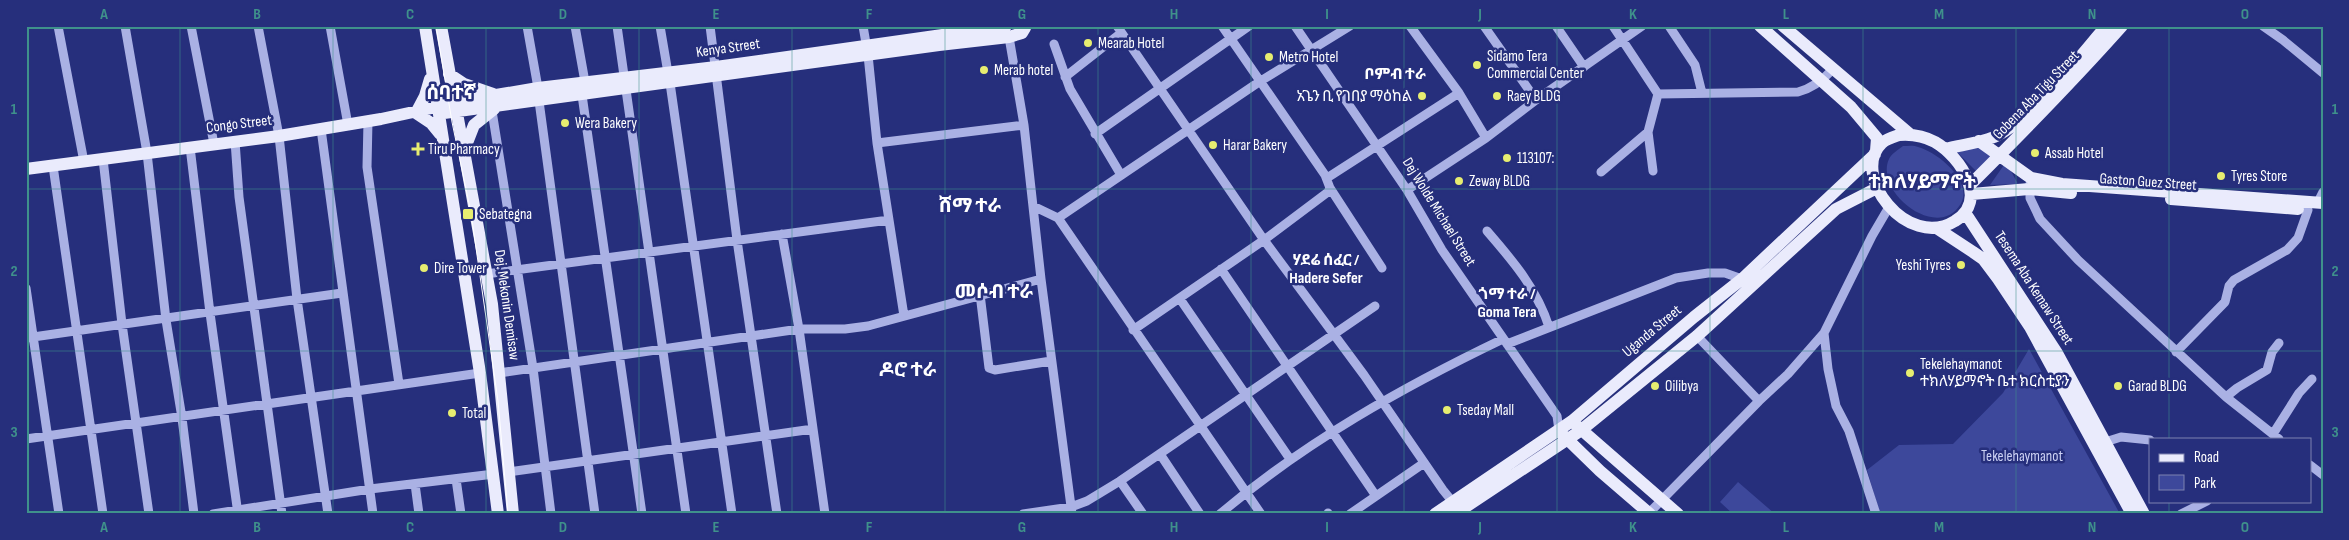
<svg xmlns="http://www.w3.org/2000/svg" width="2349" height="540" font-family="'Sofia Sans Condensed','Noto Sans Ethiopic',sans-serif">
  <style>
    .green { fill: #3d489b }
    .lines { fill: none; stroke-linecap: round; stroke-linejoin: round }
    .minor { stroke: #aab1e4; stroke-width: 9 }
    .major { stroke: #eaebfc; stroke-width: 12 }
    .tram { stroke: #fff; stroke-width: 1 }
    .grid { fill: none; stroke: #3f918b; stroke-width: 1; stroke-opacity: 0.55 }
    .poi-dot { fill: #e7ed70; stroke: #262f7c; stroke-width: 2 }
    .labels { text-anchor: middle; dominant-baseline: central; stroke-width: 5; stroke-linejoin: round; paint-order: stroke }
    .poi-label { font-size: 15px; fill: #fff; stroke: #262f7c; text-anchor: start }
    .street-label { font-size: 15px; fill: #fff; stroke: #262f7c }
    .park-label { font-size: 15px; fill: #cdd2f4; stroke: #262f7c }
    .neighbourhood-label { font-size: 16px; font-weight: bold; fill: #fff; stroke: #262f7c }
    .district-label { font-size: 20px; font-weight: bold; fill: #fff; stroke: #262f7c }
    .neatline { fill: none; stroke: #3f918b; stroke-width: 2 }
    .grid-label { font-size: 16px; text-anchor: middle; font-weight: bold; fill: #3f918b }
  </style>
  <rect width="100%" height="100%" fill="#262f7c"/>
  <path class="green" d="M1979,145L1998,156L1980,175L1955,150Z
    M1903,146C1908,146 1914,145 1918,147C1938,152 1975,183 1960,205C1937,241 1874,192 1889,159C1891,154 1898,150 1903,146Z
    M2006,162L2018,184L1990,185Z
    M2029,349L2120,514H1880L1867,470L1899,445L1953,444L2003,393Z
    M1738,482L1775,514H1733L1720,502Z"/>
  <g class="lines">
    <path class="minor" d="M58,26L84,162
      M125,26L147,153L166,320L182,418L194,514
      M191,26L214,144
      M258,26L279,136L297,299L328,514
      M330,26L348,125
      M527,26L538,88
      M575,26L585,82
      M617,26L686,514
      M660,26L668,73
      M710,26L737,240L777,514
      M863,26L868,55L877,143L904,316
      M1117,26L1264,240L1364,375L1443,490L1456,506
      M1295,26L1407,190L1442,250L1557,416L1559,430
      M1410,26L1459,93L1486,138
      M1484,26L1536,100
      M1556,26L1584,67
      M1613,26L1658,94
      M1669,26L1695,65L1702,93
      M2263,26L2283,40L2323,73
      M1009,37L1024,125L1041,279L1072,514
      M1054,44L1070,89L1121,175
      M1065,77L1121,33
      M670,83L732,514
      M1658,94L1798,92C1813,88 1823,80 1833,69
      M582,95L642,514
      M539,101L595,514
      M492,111L533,368L551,514
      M368,121L367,167L399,384
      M321,129L373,514
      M1095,134L1249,26
      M235,141L239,197L282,514
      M877,143L1024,125
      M190,147L210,313L238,514
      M103,159L122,324L149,514
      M53,166L103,514
      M1653,171L1648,132L1658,94
      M1601,172L1648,132
      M1327,178L1459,93
      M2030,184V198L2040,219L2078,260L2226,397L2279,439
      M1330,188L1382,268
      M1407,190L1486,138L1536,100L1642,26
      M2318,202L2323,192
      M1033,206L1058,218
      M1487,231C1513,261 1537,289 1549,327
      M782,234L799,329L825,514
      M1221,269L1376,496
      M486,274L889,220
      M26,288L59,514
      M980,294L989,368L995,370L1051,361
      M1180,299L1290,459
      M1133,330L1264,240L1328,192L1330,188L1325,175L1222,26
      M1824,333L1828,369L1836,406L1849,431L1876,514
      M1697,336L1759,401
      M26,338L342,293
      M1507,344L1676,278L1708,273H1725L1742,279
      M2176,352L2225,302L2229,286L2234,280L2287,250L2298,238L2308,210
      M499,373L799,329H845L868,326L1041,279
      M2226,397L2237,388L2267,370L2272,352L2279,343
      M2273,434L2299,393L2312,379
      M26,439L480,373
      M2102,443L2121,437L2150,440
      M1160,454L1200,514
      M2310,465L2323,475
      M508,472L813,429
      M456,479L461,514
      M1120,481L1143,514
      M415,484L419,514
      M1328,513V514
      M213,514L370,489L494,474
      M1023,514L1071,507L1087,501L1120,481L1375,306
      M1220,514C1305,442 1403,387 1503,339
      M1261,514L1058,218L1259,82L1350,26
      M1350,514L1424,463
      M1648,514L1759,401L1788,374L1824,333L1872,236L1889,207
      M2181,514L2207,501"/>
    <path class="major" d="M425,26L480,373L498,514
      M441,26L492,304L513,514
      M1760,26L1851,107L1877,138L1876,151
      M1783,26L1911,135
      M449,74L464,84L493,94
      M430,79L425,96L416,113L431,123L440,134
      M444,113L939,45L1009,37L1022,33L1025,28
      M1899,135C1911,134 1924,136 1935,142C1961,157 1989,201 1955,221C1907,251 1849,174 1882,143C1886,139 1893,137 1899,135Z
      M1979,141L2031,178L2062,184L2323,203
      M465,148L474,125L494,109
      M1945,149C1961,145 1979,143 1994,137C2029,122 2080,57 2106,26
      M26,169L279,136L381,119L478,98L538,88L716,67L1006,26
      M1971,184C2022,133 2073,81 2122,26
      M1972,194L2029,189L2071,193
      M2171,199L2298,209
      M1966,214L2057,353L2144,514
      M1938,229L1973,252L1983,259L1998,279L2030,327L2132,514
      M1576,425L1678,514
      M1562,434L1600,471L1650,514
      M1435,514L1572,421L1694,317L1742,279L1875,154
      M1455,514L1580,431L1697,336L1836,209L1877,188"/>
    <path class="tram" d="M436,26L452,122L471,213L498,401L508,514"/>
  </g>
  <path class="grid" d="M180,26V514M333,26V514M486,26V514M639,26V514M792,26V514M945,26V514M1098,26V514M1251,26V514M1404,26V514M1557,26V514M1710,26V514M1863,26V514M2016,26V514M2169,26V439M26,189H2323M26,351H2323M2169,501V514"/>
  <g class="poi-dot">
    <circle cx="1088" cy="43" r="5"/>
    <circle cx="1269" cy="57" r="5"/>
    <circle cx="1477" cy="65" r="5"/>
    <circle cx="984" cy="70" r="5"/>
    <circle cx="1422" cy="96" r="5"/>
    <circle cx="1497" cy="96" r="5"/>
    <circle cx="565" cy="123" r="5"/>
    <circle cx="1213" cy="145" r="5"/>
    <path d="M415.5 141.5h5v5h5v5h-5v5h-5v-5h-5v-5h5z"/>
    <circle cx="2035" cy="153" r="5"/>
    <circle cx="1507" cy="158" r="5"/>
    <circle cx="2221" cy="176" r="5"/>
    <circle cx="1459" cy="181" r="5"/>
    <rect x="462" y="208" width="12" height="12" rx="2.5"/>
    <circle cx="1961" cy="265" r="5"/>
    <circle cx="424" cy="268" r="5"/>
    <circle cx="1910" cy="373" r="5"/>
    <circle cx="1655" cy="386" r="5"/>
    <circle cx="2118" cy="386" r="5"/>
    <circle cx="1447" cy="410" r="5"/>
    <circle cx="452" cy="413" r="5"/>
  </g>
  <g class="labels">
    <g class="poi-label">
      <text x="1098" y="43">Mearab Hotel</text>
      <text x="1487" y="56">Sidamo Tera<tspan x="1487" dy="17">Commercial Center</tspan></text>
      <text x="1279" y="57">Metro Hotel</text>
      <text x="994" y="70">Merab hotel</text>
      <text x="1412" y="96" text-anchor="end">አጌን ቢ የገበያ ማዕከል</text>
      <text x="1507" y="96">Raey BLDG</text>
      <text x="575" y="123">Wera Bakery</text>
      <text x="1223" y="145">Harar Bakery</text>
      <text x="428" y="149">Tiru Pharmacy</text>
      <text x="2045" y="153">Assab Hotel</text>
      <text x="1517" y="158">113107:</text>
      <text x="2231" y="176">Tyres Store</text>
      <text x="1469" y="181">Zeway BLDG</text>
      <text x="479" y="214">Sebategna</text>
      <text x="1951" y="265" text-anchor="end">Yeshi Tyres</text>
      <text x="434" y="268">Dire Tower</text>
      <text x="1920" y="364">Tekelehaymanot<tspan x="1920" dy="17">ተክለሃይማኖት ቤተ ክርስቲያን</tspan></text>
      <text x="1665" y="386">Oilibya</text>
      <text x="2128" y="386">Garad BLDG</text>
      <text x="1457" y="410">Tseday Mall</text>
      <text x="462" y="413">Total</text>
    </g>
    <g class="street-label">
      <text transform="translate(728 48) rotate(-8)">Kenya Street</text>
      <text transform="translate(2036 95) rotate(-46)">Gobena Aba Tigu Street</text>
      <text transform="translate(239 124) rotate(-7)">Congo Street</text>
      <text transform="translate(2148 182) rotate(4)">Gaston Guez Street</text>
      <text transform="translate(1439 212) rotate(58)">Dej Wolde Michael Street</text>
      <text transform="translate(2034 288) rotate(57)">Tesema Aba Kemaw Street</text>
      <text transform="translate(507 305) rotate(82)">Dej. Mekonin Demisaw</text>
      <text transform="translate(1652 331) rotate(-40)">Uganda Street</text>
    </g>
    <g class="park-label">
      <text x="2022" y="456">Tekelehaymanot</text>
    </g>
    <g class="neighbourhood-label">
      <text x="1395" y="74">ቦምብ ተራ</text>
      <text x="1326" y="260">ሃደሬ ሰፈር /<tspan x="1326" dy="18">Hadere Sefer</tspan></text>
      <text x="1507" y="294">ጎማ ተራ /<tspan x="1507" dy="18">Goma Tera</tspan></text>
    </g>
    <g class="district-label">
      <text x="451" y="93">ሰባተኛ</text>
      <text x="1922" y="182">ተክለሃይማኖት</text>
      <text x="970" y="206">ሸማ ተራ</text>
      <text x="994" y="292">መሶብ ተራ</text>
      <text x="908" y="370">ዶሮ ተራ</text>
    </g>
  </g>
  <rect width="2349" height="540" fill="none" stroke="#262f7c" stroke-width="55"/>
  <rect x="2149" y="438" width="162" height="65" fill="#262f7c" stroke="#7d82b0"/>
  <rect x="2159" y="454" width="25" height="8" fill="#eaebfc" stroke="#7d82b0"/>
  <text x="2194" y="462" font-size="15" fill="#ffffff">Road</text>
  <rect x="2159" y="475" width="25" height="15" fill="#3d489b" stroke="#7d82b0"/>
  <text x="2194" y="488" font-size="15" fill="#ffffff">Park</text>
  <rect x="28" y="28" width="2294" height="484" class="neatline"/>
  <g class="grid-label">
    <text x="104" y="19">A</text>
    <text x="257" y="19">B</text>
    <text x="410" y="19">C</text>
    <text x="563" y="19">D</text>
    <text x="716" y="19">E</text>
    <text x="869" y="19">F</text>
    <text x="1022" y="19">G</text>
    <text x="1174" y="19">H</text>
    <text x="1327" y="19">I</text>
    <text x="1480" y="19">J</text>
    <text x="1633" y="19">K</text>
    <text x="1786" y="19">L</text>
    <text x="1939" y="19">M</text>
    <text x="2092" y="19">N</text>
    <text x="2245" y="19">O</text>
    <text x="14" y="114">1</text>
    <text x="2335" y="114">1</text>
    <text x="14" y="276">2</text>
    <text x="2335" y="276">2</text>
    <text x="14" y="437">3</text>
    <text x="2335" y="437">3</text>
    <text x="104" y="532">A</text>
    <text x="257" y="532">B</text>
    <text x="410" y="532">C</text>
    <text x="563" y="532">D</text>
    <text x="716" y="532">E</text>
    <text x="869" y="532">F</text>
    <text x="1022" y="532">G</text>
    <text x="1174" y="532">H</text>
    <text x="1327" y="532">I</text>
    <text x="1480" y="532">J</text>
    <text x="1633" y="532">K</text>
    <text x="1786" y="532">L</text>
    <text x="1939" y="532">M</text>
    <text x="2092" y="532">N</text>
    <text x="2245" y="532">O</text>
  </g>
</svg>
